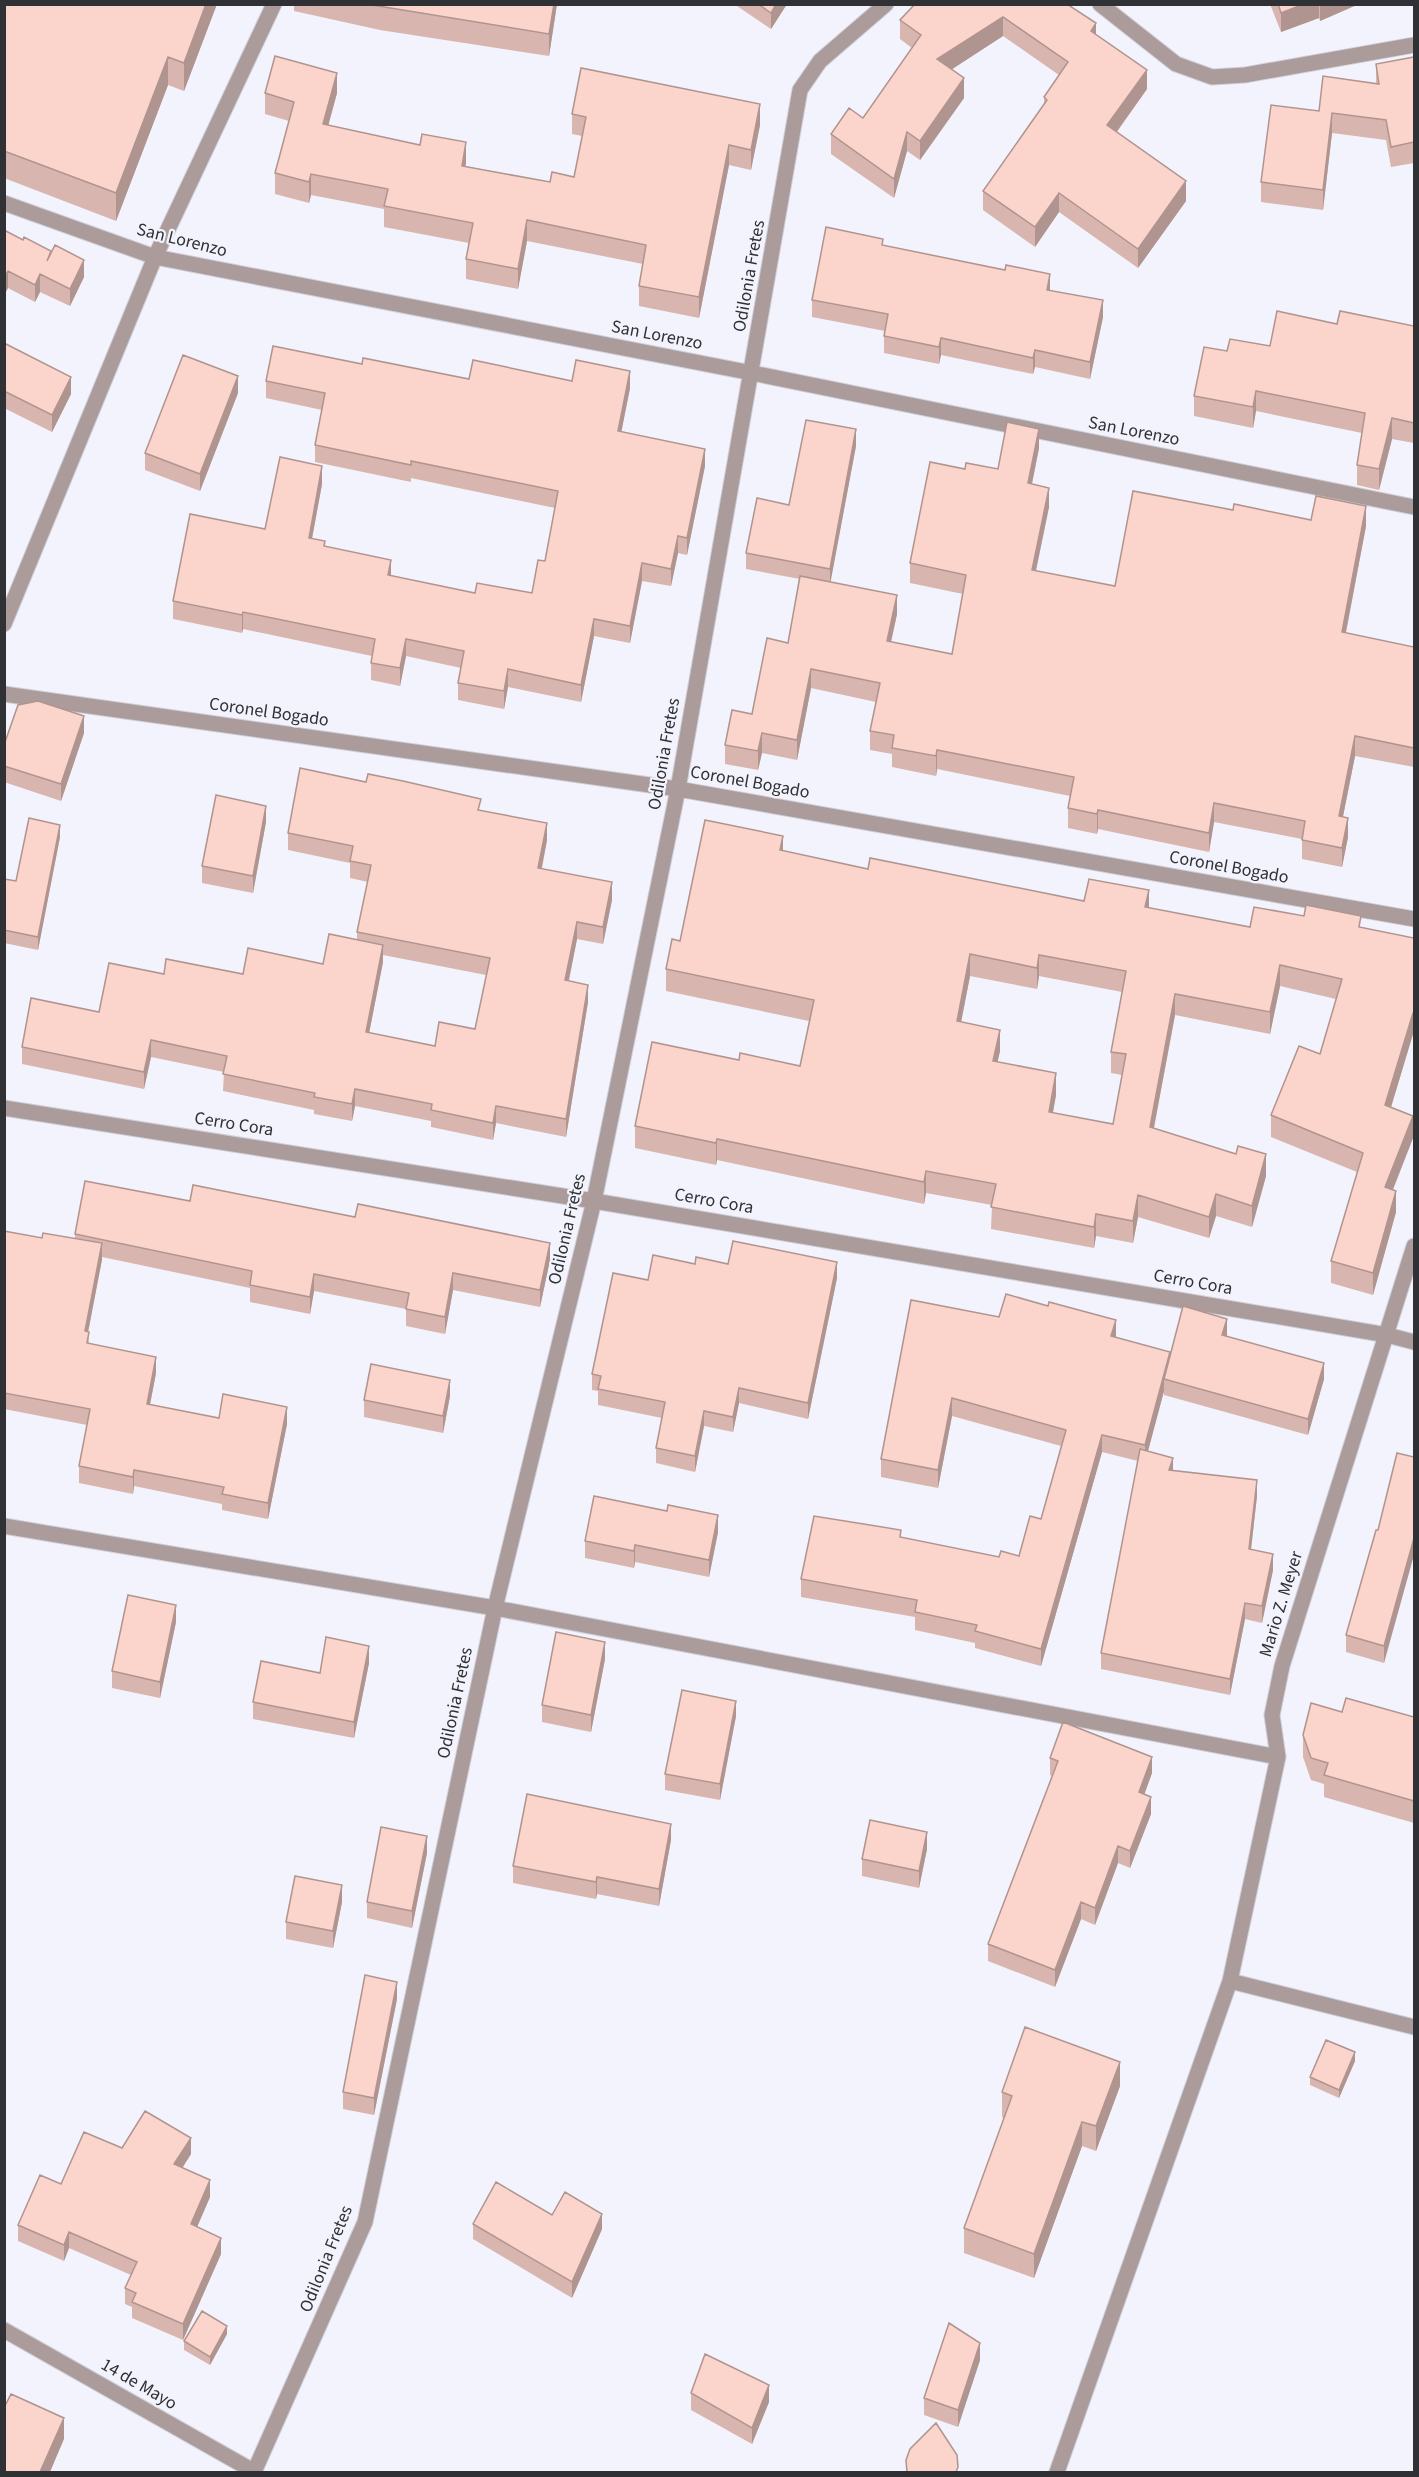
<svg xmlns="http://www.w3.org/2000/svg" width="1419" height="2477" font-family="'Source Sans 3',sans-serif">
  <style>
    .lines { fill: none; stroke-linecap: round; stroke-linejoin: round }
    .minor-casing { stroke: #cfd0d8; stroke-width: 17 }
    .minor { stroke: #ac9b9b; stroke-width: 15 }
    .wall { fill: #d8b6af; fill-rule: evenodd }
    .shaded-wall { fill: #b0948f }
    .building { fill: #fbd4cc; stroke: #b0948f; stroke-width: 1.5; fill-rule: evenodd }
    .labels { text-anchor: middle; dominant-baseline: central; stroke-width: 4.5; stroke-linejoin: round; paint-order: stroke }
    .street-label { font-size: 18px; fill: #303134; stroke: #f2f3fc }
  </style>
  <rect width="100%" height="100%" fill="#f2f3fc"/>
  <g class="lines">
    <g class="minor-casing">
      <path id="minor" d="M1100,4L1176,64L1212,77L1245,75L1414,45
        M4,203L155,257L752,373L1414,507
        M4,624L155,257L274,4
        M4,694L678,789L1414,919
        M4,1108L594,1201L1387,1335L1414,1342
        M4,1526L495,1608L1278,1757
        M1230,1981L1414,2027
        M4,2330L255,2472
        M254,2472L365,2222L495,1608L594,1201L678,789L800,90L820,61L886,4
        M1057,2472L1230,1981L1278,1757L1272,1715L1282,1666L1414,1246"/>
    </g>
    <use href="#minor" class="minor"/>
  </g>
  <path class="wall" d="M4,4H217L184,91L168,85L116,221L4,178Z
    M294,4H557L549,56L380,30L294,11Z
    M734,4H787L771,29Z
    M1067,4L1096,35L1147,89L1117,132L1186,201L1138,268L1059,212L1035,247L983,210V191L1044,104V97L1059,75L1003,36L952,69L964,98L920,160L907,151L894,198L831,154V134L863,118L912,48L900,39V20Z
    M1270,4H1359L1320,21L1319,18L1281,32Z
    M1414,57V163L1391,167L1386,140L1332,133L1323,210L1261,202V182L1319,111L1376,83V64Z
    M265,93H337L328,125L466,163L465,166L550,182L574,177L582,136L572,134V114L760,125L751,170L729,165L699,318L639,306V286L643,264L527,241L518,289L466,279V259L469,243L384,227V209L311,195L309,203L275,194V173L289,121L265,114Z
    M4,230L84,277L70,306L40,292L35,302L8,288L4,295Z
    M883,245L1050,290L1103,317L1090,379L1035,367L1033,374L941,355L939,364L884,353V336L885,331L812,317V300Z
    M1337,324L1414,326V443L1392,439L1379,490L1357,485V465L1362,433L1256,411L1253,428L1194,416V396L1227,351L1270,346Z
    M4,343L71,394L52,432L4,408Z
    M362,364L469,379L572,381L630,388L621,432L705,466L687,555L678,553L671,586L642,581L630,643L594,636L581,702L508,687L504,709L458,700V683L461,668L406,656L400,686L371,680V663L372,656L243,629L242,633L173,619V601L322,484L312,538L325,546L391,576L475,593H532L545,561L555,508L411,478V482L315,462V445L322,410L266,398V381Z
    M238,393L200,491L145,470V453Z
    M856,446L830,582L897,614L891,642L952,654L963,594L910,583V563L965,469H998L1039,448L1032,484L1049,507L1036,571L1115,586L1233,510L1366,526L1346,633L1414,647V767L1355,756L1343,817L1348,837L1342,867L1302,859V839L1214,822L1209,852L1098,829L1097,834L1068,828V808L1070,796L937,769L936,776L892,767V754L870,750V731L876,702L811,688L797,760L762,753L758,770L725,764V745L752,714L788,643L800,579L746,569V553L789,505Z
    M84,733L61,801L4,782V745Z
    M481,810L547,840L542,869L612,900L603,944L577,939L569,981L588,1002L566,1137L496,1123L493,1140L431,1127V1121L355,1106L352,1121L314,1114V1110L223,1091L224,1072L151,1057L144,1089L22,1064V1047L99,1012L164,974H243L323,964L357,940V932L368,882L350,878V863L288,850V833ZM383,955L486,975L475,1029L435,1046L369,1033L383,962Z
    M266,822L253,893L202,883V866Z
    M60,837L38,950L4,943V879L16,881Z
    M783,851L868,869L1084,901L1149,908L1250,927H1361L1414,938V1034H1413L1391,1107L1413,1138L1393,1190L1396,1212L1373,1295L1331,1283V1261L1357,1172L1271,1137V1115L1320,1054L1336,999L1280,986L1270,1034L1175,1015L1154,1128L1266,1176L1252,1227L1216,1216L1209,1238L1138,1217L1133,1243L1096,1236L1094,1248L991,1229L992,1205L926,1193L924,1204L717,1160L716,1165L635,1148V1126L739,1060L800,1066L809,1021L666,991V969L680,941ZM970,976L1037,989L1039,976L1122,992L1111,1052V1073L1122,1075L1113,1124L1053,1113L1056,1095L997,1062L1000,1051L961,1022Z
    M190,1201L550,1260L540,1307L453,1290L445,1334L406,1326V1309L314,1291L310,1314L250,1302V1288L102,1257L88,1332L89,1343L156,1373L150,1404L219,1418L287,1424L268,1519L222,1510V1504L134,1486L133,1494L79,1483V1466L87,1425L4,1409V1231L42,1238H75V1234Z
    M695,1264H728L837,1278L808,1419L739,1403L733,1432L704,1426L695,1472L656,1463V1448L662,1418L598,1405V1391L592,1390V1374L648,1280Z
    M999,1317L1116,1337L1170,1357L1227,1335V1336L1324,1379L1308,1435L1164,1395V1391L1148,1451L1173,1470L1257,1496L1251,1550L1273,1570L1262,1623L1245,1619L1230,1695L1101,1669V1653L1138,1461L1102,1452L1041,1666L975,1648V1643L915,1630V1617L801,1597V1579L901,1537L999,1557L1019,1556L1041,1519L1061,1446L952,1416L938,1488L881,1477V1459Z
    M450,1396L443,1433L364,1417V1400Z
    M1414,1457L1384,1663L1346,1652V1635L1378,1530Z
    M718,1532L709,1577L635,1562L634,1568L585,1558V1541Z
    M176,1622L160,1698L112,1688V1671Z
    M605,1659L591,1732L542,1722V1705Z
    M369,1663L354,1738L253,1719V1702L320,1673Z
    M1342,1712L1414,1717V1823L1324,1797V1784L1311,1780L1303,1757V1735Z
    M736,1716L720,1800L665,1790V1774Z
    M1050,1758L1152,1773L1144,1795L1151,1814L1130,1868L1118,1863L1095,1925L1081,1919L1055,1987L988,1961V1944L1052,1776L1050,1775Z
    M671,1840L659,1906L597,1894L596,1899L513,1883V1866Z
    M927,1849L919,1888L862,1876V1859Z
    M427,1853L412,1928L367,1918V1902Z
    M342,1902L333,1948L286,1939V1922Z
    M397,1999L374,2115L343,2109V2092Z
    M1355,2061L1339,2098L1310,2085V2077Z
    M1120,2086L1096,2151L1082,2146L1034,2278L964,2253V2228L1004,2118L1002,2117V2092Z
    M122,2148L191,2154L182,2168L210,2197L197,2227L221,2254L183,2340L132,2318V2307L125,2304V2288L131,2275L69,2248L64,2261L18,2241V2225L61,2184Z
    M552,2215L602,2229L572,2298L473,2239V2224Z
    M227,2334L210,2365L184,2350V2341Z
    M980,2360L958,2427L924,2415V2398Z
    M691,2393L769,2402L752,2444L691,2410Z"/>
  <path class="shaded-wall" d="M206,4H217L184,91V63Z
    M554,4H557L549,56V34Z
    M776,4H787L771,29V13Z
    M1304,4H1319V18L1281,32V13Z
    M1320,4H1359L1320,21Z
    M1003,17V36L937,79V59Z
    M1096,23V42L1091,31Z
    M168,57V85L116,221V193Z
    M1147,70V89L1107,145V125Z
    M337,73V93L323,145V124Z
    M964,78V98L920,160V141Z
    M760,104V125L751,170V150Z
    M1332,113V133L1323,210V190Z
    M907,132V151L894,198V179Z
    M466,142V163L462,186V166Z
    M729,145V165L699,318V297Z
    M311,174V195L309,203V182Z
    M1186,181V201L1138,268V249Z
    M1059,193V212L1035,247V227Z
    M527,220V241L518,289V269Z
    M84,260V277L70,306V289Z
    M8,271V288L4,295V278Z
    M40,274V292L35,302V285Z
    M1050,274V291L1047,290Z
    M1103,300V317L1090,379V362Z
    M941,338V355L939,364V347Z
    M1035,350V367L1033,374V358Z
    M630,371V388L618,449V431Z
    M238,376V393L200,491V474Z
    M71,377V394L52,432V415Z
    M1256,391V411L1253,428V407Z
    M1392,418V439L1379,490V469Z
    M856,429V446L830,585V569Z
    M1039,429V448L1028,503V483Z
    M705,449V466L687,555V538Z
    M322,466V484L309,555V538Z
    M1049,488V507L1032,589V570Z
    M1366,506V526L1342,652V632Z
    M678,536V553L671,586V569Z
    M391,560V577L388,575Z
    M642,563V581L630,643V626Z
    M897,595V614L887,660V641Z
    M243,612V629L242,633V615Z
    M594,619V636L581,702V685Z
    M406,639V656L400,686V668Z
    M508,669V687L504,709V691Z
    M811,669V688L797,760V740Z
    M84,716V733L61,801V784Z
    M762,733V753L758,770V751Z
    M1355,736V756L1339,836V816Z
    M937,750V769L936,776V756Z
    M1214,803V822L1209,852V833Z
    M266,806V822L253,893V876Z
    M1098,810V829L1097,834V814Z
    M1348,818V837L1342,867V848Z
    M547,823V840L538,885V868Z
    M60,825V837L38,950V937Z
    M783,836V857L780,850Z
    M612,882V900L603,944V927Z
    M1149,890V912L1145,907Z
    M577,922V939L565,998V980Z
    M383,945V962L366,1049V1032Z
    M970,954V976L957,1043V1021Z
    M1039,955V976L1037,989V968Z
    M1280,965V986L1270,1034V1012Z
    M588,985V1002L566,1137V1119Z
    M1175,994V1015L1150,1148V1127Z
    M1413,1013V1034L1385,1127V1105Z
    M1000,1030V1051L993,1083V1061Z
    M151,1040V1057L144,1089V1072Z
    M1056,1073V1095L1049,1133V1112Z
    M355,1089V1106L352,1121V1104Z
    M496,1106V1123L493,1140V1123Z
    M1413,1116V1138L1385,1209V1187Z
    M717,1139V1160L716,1165V1143Z
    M1266,1154V1176L1252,1227V1206Z
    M926,1171V1193L924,1204V1182Z
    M1396,1191V1212L1373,1295V1273Z
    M1216,1194V1216L1209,1238V1217Z
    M1138,1195V1217L1133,1243V1221Z
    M1096,1214V1236L1094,1248V1227Z
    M102,1243V1260L85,1348V1331Z
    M550,1243V1260L540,1307V1290Z
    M837,1262V1278L808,1419V1403Z
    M453,1273V1290L445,1334V1317Z
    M314,1274V1291L310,1314V1297Z
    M1227,1319V1335L1222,1351V1335Z
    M1116,1320V1338L1111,1336Z
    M1170,1352V1370L1164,1379V1391L1145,1462V1445Z
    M156,1357V1373L147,1420V1404Z
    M1324,1363V1379L1308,1435V1419Z
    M450,1380V1396L443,1433V1416Z
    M739,1388V1403L733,1432V1417Z
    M952,1398V1416L938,1488V1470Z
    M287,1407V1424L268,1519V1503Z
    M704,1411V1426L695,1472V1456Z
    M1102,1435V1452L1041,1666V1649Z
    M1173,1458V1475L1169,1470Z
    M134,1470V1486L133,1494V1477Z
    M1257,1480V1496L1249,1566V1549Z
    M718,1515V1532L709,1577V1560Z
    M1414,1538V1555L1384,1663V1646Z
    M635,1545V1562L634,1568V1551Z
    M1273,1554V1570L1262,1623V1606Z
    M1245,1603V1619L1230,1695V1679Z
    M176,1605V1622L160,1698V1682Z
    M605,1642V1659L591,1732V1715Z
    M369,1646V1663L354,1738V1722Z
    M736,1701V1716L720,1800V1784Z
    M1152,1757V1773L1139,1809V1792Z
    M1151,1797V1814L1130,1868V1851Z
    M671,1824V1840L659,1906V1889Z
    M927,1832V1849L919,1888V1871Z
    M427,1836V1853L412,1928V1911Z
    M1118,1846V1863L1095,1925V1908Z
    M597,1877V1894L596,1899V1882Z
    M342,1885V1902L333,1948V1931Z
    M1081,1902V1919L1055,1987V1970Z
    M397,1982V1999L374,2115V2098Z
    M1355,2052V2061L1339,2098V2090Z
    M1120,2062V2086L1096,2151V2126Z
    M1082,2122V2146L1034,2278V2254Z
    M191,2138V2154L174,2181V2164Z
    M210,2180V2197L191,2241V2224Z
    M602,2214V2229L572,2298V2282Z
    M69,2232V2248L64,2261V2245Z
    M221,2238V2254L183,2340V2324Z
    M227,2326V2334L210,2365V2357Z
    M980,2343V2360L958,2427V2410Z
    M769,2385V2402L752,2444V2428Z
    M64,2418V2439L50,2472H40Z"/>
  <path class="building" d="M4,4H206L184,63L168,57L116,193L4,151Z
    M366,4H554L549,34Z
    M758,4H776L771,13Z
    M915,4H1067L1096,23L1091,31L1147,70L1107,125L1186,181L1138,249L1059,193L1035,227L983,191L1047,100L1044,97L1068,62L1003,17L937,59L964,78L920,141L907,132L894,179L831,134L849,108L863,118L921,35L900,20Z
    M1278,4H1304L1281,13Z
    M275,56L337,73L323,124L420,145L422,134L466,142L462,166L550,182L552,172L574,177L586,117L572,114L581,68L760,104L751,150L729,145L699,297L639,286L646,245L527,220L518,269L466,259L473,223L384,206L388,189L311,174L309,182L275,173L294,102L265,93Z
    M1414,57V142L1391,147L1386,120L1332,113L1323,190L1261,182L1271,105L1319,111L1323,76L1379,84L1376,64Z
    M826,227L883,239L882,245L1005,270L1006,265L1050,274L1047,290L1103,300L1090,362L1035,350L1033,358L941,338L939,347L884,336L888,314L812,300Z
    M4,230L23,240L24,237L51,251L47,261L55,245L84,260L70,289L40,274L35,285L8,271L4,278Z
    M1277,311L1337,324L1340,311L1414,326V423L1392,418L1379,469L1357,465L1365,413L1256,391L1253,407L1194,396L1204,347L1227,351L1230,339L1270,346Z
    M4,343L71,377L52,415L4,391Z
    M273,346L362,364L363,358L469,379L473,360L572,381L576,360L630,371L618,431L705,449L687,538L678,536L671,569L642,563L630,626L594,619L581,685L508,669L504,691L458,683L464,651L406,639L400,668L371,663L375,639L243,612L242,615L173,601L190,514L265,529L280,457L322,466L309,538L325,541L324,546L391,560L388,575L475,593L477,583L532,593L538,560L545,561L558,491L411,461V465L315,445L325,393L266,381Z
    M183,355L238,376L200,474L145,453Z
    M806,420L856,429L830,569L746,553L757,498L789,505Z
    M1007,422L1039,429L1028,483L1049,488L1032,570L1115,586L1133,491L1233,510L1234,504L1311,520L1316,496L1366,506L1342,632L1414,647V748L1355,736L1339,816L1348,818L1342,848L1302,840L1305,821L1214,803L1209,833L1098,810L1097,814L1068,808L1074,777L937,750L936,756L892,748L894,735L870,731L880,683L811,669L797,740L762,733L758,751L725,745L732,710L752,714L767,638L788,643L800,576L897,595L887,641L952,654L966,575L910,563L930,462L965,469L966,463L998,469Z
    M38,701L84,716L61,784L4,766V745L18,705Z
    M300,768L366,782L368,774L403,781L481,799L478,810L547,823L538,868L612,882L603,927L577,922L565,980L588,985L566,1119L496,1106L493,1123L431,1110L432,1104L355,1089L352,1104L314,1097L315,1093L223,1074L227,1056L151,1040L144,1072L22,1047L31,998L99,1012L109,963L164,974L166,959L243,974L248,948L323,964L329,934L383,945L366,1032L435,1046L439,1022L475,1029L490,958L357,932L371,865L350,861L353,846L288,833Z
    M216,795L266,806L253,876L202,866Z
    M29,818L60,825L38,937L4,930V879L16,881Z
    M705,820L783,836L780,850L868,869L870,858L1084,901L1089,879L1149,890L1145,907L1250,927L1254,907L1304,916L1306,905L1361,916L1359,927L1414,938V1013H1413L1385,1105L1413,1116L1385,1187L1396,1191L1373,1273L1331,1261L1363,1153L1271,1115L1299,1046L1320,1054L1342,979L1280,965L1270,1012L1175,994L1150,1127L1236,1154L1238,1146L1266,1154L1252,1206L1216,1194L1209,1217L1138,1195L1133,1221L1096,1214L1094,1227L991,1207L996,1184L926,1171L924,1182L717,1139L716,1143L635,1126L652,1042L739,1060L740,1053L800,1066L814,1000L666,969L672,939L680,941ZM970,954L1037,968L1039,955L1126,971L1111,1052L1126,1054L1113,1124L1049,1112L1056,1073L993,1061L1000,1030L957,1021Z
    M85,1181L190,1201L193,1185L355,1217L358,1204L550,1243L540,1290L453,1273L445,1317L406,1309L409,1293L314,1274L310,1297L250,1285L252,1271L75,1234Z
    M4,1231L42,1238L43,1233L102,1243L85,1331L89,1332L87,1343L156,1357L147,1404L219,1418L223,1394L287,1407L268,1503L222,1494L224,1487L134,1470L133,1477L79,1466L90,1409L4,1393Z
    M733,1241L837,1262L808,1403L739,1388L733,1417L704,1411L695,1456L656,1448L665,1402L598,1389L601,1376L592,1374L613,1273L648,1280L653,1255L695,1264L696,1257L728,1264Z
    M1006,1294L1048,1306L1049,1302L1116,1320L1111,1336L1170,1352L1145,1445L1102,1435L1041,1649L975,1631L977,1625L915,1612L917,1600L801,1579L814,1516L901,1530L900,1537L999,1557L1001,1551L1019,1556L1030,1516L1041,1519L1066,1430L952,1398L938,1470L881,1459L911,1300L999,1317Z
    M1183,1306L1227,1319L1222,1335L1324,1363L1308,1419L1164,1379Z
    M371,1364L450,1380L443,1416L364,1400Z
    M1140,1449L1173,1458L1169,1470L1257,1480L1249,1549L1273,1554L1262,1606L1245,1603L1230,1679L1101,1653Z
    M1397,1453L1414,1457V1538L1384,1646L1346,1635L1376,1530H1378Z
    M594,1496L667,1511L668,1505L718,1515L709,1560L635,1545L634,1551L585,1541Z
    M128,1595L176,1605L160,1682L112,1671Z
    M556,1632L605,1642L591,1715L542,1705Z
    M326,1637L369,1646L354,1722L253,1702L261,1661L320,1673Z
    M682,1690L736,1701L720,1784L665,1774Z
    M1346,1698L1414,1717V1801L1324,1775L1328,1763L1311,1758L1303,1735L1311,1703L1342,1712Z
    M1063,1722L1152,1757L1139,1792L1151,1797L1130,1851L1118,1846L1095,1908L1081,1902L1055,1970L988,1944L1058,1761L1050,1758Z
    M527,1794L671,1824L659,1889L597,1877L596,1882L513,1866Z
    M870,1820L927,1832L919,1871L862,1859Z
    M381,1827L427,1836L412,1911L367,1902Z
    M295,1876L342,1885L333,1931L286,1922Z
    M365,1975L397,1982L374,2098L343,2092Z
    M1025,2027L1120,2062L1096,2126L1082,2122L1034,2254L964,2228L1012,2096L1002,2092Z
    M1326,2040L1355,2052L1339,2090L1310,2077Z
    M145,2111L191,2138L174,2164L210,2180L191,2224L221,2238L183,2324L132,2302L136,2293L125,2288L137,2262L69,2232L64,2245L18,2225L40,2175L61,2184L84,2132L122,2148Z
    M496,2182L552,2215L565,2192L602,2214L572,2282L473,2224Z
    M202,2311L227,2326L210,2357L184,2341Z
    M949,2323L980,2343L958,2410L924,2398Z
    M705,2354L769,2385L752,2428L691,2393Z
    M11,2394L64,2418L40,2472H4V2408Z
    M936,2423L957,2455L958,2467L956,2472H907L906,2460L910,2449Z"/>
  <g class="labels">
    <g class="street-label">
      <text transform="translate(182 240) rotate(14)">San Lorenzo</text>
      <text transform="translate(749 276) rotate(-80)">Odilonia Fretes</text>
      <text transform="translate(657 335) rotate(11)">San Lorenzo</text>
      <text transform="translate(1134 431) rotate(11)">San Lorenzo</text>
      <text transform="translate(269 712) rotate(8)">Coronel Bogado</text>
      <text transform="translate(664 754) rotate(-80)">Odilonia Fretes</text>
      <text transform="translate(750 782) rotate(10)">Coronel Bogado</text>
      <text transform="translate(1229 867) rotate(10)">Coronel Bogado</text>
      <text transform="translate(234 1124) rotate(9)">Cerro Cora</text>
      <text transform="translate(714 1201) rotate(10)">Cerro Cora</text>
      <text transform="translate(567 1229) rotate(-77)">Odilonia Fretes</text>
      <text transform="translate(1193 1282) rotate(10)">Cerro Cora</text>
      <text transform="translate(1281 1604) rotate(-73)">Mario Z. Meyer</text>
      <text transform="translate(455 1703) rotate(-78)">Odilonia Fretes</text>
      <text transform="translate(326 2259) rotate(-68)">Odilonia Fretes</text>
      <text transform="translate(139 2384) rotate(30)">14 de Mayo</text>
    </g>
  </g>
  <rect width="1419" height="2477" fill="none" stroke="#303134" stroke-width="12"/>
</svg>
